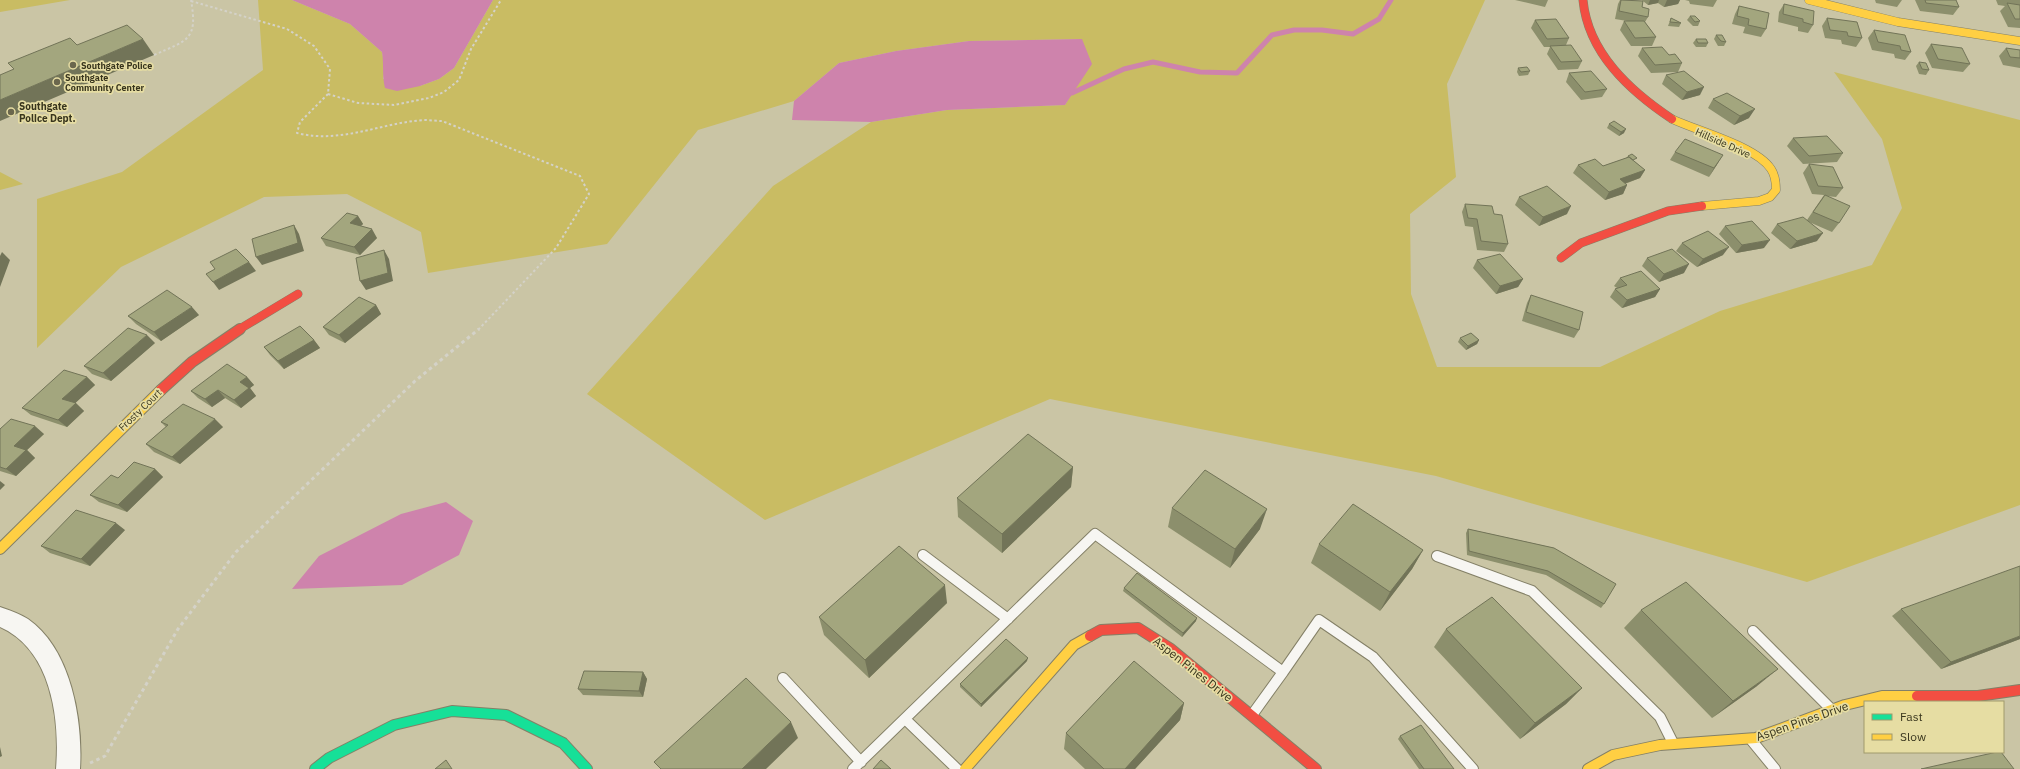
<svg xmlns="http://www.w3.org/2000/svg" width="2020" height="769" font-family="'IBM Plex Sans',sans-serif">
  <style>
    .green { fill: #c9bc63 }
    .water { fill: #ce83ac }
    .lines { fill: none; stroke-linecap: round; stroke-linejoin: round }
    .stream { stroke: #ce83ac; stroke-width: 5 }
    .lane-casing { stroke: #848067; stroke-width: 12 }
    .street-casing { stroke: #848067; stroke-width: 2 }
    .fast-casing { stroke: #848067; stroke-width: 12 }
    .slow-far1-casing { stroke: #848067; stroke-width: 9 }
    .slow-casing { stroke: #848067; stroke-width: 12 }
    .jam-far1-casing { stroke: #848067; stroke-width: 9 }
    .jam-casing { stroke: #848067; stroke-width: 12 }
    .path-far1 { stroke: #d4d2c8; stroke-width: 2; stroke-dasharray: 2.5 2.5; stroke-linecap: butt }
    .path { stroke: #d4d2c8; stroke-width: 3; stroke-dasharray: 3.5 3.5; stroke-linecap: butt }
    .lane { stroke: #f7f6f2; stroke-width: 10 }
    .street { fill: #f7f6f2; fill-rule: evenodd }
    .fast { stroke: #16e098; stroke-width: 10 }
    .slow-far1 { stroke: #ffcf43; stroke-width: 8 }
    .slow { stroke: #ffcf43; stroke-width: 10 }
    .jam-far1 { stroke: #f24e42; stroke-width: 8 }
    .jam { stroke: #f24e42; stroke-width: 10 }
    .wall { fill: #8c8f6c }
    .shaded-wall { fill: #727458 }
    .building { fill: #a3a67e; stroke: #727458 }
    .poi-dot { fill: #6b674d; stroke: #e6dda3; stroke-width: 1.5 }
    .labels { text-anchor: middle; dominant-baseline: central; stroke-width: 3.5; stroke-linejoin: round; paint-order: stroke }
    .far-poi-label { font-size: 9px; font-weight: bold; fill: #38351d; stroke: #e6dda3; text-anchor: start }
    .poi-label { font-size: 10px; font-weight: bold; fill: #38351d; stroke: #e6dda3; text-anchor: start }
    .street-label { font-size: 10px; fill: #38351d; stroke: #e6dda3 }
    .near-street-label { font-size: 12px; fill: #38351d; stroke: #e6dda3 }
  </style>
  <rect width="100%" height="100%" fill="#cac5a5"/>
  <path class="green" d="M0,0H70L0,12Z
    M258,0H292L350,24L382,52L385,67L383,79L420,86L439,79L454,68L493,0H1485L1447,84L1456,177L1410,214L1411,294L1437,367H1600L1720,311L1872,265L1902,208L1882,139L1834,72L2020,120V505L1807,582L1436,476L1050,399L765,520L587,394L773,186L871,122L947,110L1065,105L1072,93L1082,39L969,41L896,51L839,63L794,101L698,130L607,244L428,273L421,232L347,194L264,197L121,267L37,348V199L122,172L263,70Z
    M0,172L23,184L0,190Z"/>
  <path class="water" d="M292,0H493L454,68L439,79L420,86L397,91L385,88C382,76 384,64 382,52L350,24Z
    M1082,39L1092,64L1065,105L947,110L871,122L792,120L794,101L839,63L896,51L969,41Z
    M446,502L473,521L459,555L402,585L292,589L319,556L401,514Z"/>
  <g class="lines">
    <path class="stream" d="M1072,93L1124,69L1153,62L1200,72L1237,73L1272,35L1294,30H1322L1353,34L1379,19L1391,0"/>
    <g class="lane-casing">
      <path id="lane" d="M923,555L1008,619
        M1437,556L1532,591L1660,717L1672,741
        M1753,631L1831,709
        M783,678L861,762
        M1252,715L1283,672
        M905,719L957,769
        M1752,741L1775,769
        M853,769L1095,534L1283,672L1319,620L1373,657L1473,769"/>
    </g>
    <g class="street-casing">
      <path id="street" d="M0,607C9,610 20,614 28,619C71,649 83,720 80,769H56C60,720 52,650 0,627Z"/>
    </g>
    <g class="fast-casing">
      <path id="fast" d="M315,769L329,758L394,725L452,711L506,715L563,743L587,769"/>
    </g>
    <g class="slow-far1-casing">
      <path id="slow-far1" d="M1809,0L1898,22L2020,41
        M1672,119C1697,131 1756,146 1771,169C1775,175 1776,183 1776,190L1770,197L1759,201L1702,206"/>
    </g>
    <g class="slow-casing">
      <path id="slow" d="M0,549L161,390
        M965,769L1074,645L1090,636
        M1588,769L1613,755L1660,745L1756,738L1845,705L1882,696H1917"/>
    </g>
    <g class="jam-far1-casing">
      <path id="jam-far1" d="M1583,0C1588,53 1630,91 1672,119
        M1561,258L1581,243L1668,211L1702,206
        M238,330L298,294"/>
    </g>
    <g class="jam-casing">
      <path id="jam" d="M161,390L192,362L240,329
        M1090,636L1101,630L1138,628L1171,649L1316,769
        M1917,696H1978L2020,690"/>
    </g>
    <path class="path-far1" d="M191,1L287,29L314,46L330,69L328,94L300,122L297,133C341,144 380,123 424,120C430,120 436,121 442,121L580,176L589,194L556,248L478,330
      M154,55C188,40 198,40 191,0
      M328,94L358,103L394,105L429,98L444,92L459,80L471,49L501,0"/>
    <path class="path" d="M90,763L105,756L178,629L236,552L415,381L479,329"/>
    <use href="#lane" class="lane"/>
    <use href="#street" class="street"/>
    <use href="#fast" class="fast"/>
    <use href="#slow-far1" class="slow-far1"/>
    <use href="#slow" class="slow"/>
    <use href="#jam-far1" class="jam-far1"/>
    <use href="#jam" class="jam"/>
  </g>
  <path class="wall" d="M1515,0H1548L1545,7Z
    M1620,0L1643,1L1642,0H1680L1678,4L1664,7L1658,3L1648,5L1643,1L1642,7L1648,17L1645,22L1656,37L1652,46H1631L1620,30L1624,21H1627L1615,19L1618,4Z
    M1685,0H1717L1713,7L1690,4L1689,1Z
    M1875,0H1902L1897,7L1876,3Z
    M1915,0H1956L1959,7L1953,15L1920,11Z
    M1996,0H2020V28L2008,27L2000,11L2005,6L1998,5Z
    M1784,4L1813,25L1808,33L1798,31V27L1778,22L1779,12Z
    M1739,6L1766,29L1761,37L1743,33L1745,27L1732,24L1735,14Z
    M1690,16L1700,21L1698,26H1693L1687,20Z
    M1671,18L1681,23L1679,27L1668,26Z
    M1827,18L1862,38L1856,47L1842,44L1841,40L1825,38L1822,26Z
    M1535,20L1569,38L1566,45L1582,61L1578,69L1558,70L1547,54L1550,47H1544L1531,28Z
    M1874,30L1911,52L1905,60L1895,58L1894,54L1872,50L1868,38Z
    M1716,35L1726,42L1724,46H1718L1714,39Z
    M1696,39L1708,43L1706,47H1696L1693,43Z
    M1931,44L1970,64L1963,72L1932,68L1925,53Z
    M1642,48L1669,55L1682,63L1678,72L1651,73L1638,56Z
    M2006,48L2020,50V68L2003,65L1999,56Z
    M1919,62L1929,70L1926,75L1919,74L1916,66Z
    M1518,68L1530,71L1528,75L1519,76L1517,72Z
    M1569,73L1607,89L1602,97L1581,100L1566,82Z
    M1666,75L1700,95L1682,100L1662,84Z
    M1713,99L1749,118L1734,125L1708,108Z
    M1609,124L1624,133L1619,136L1607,128Z
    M1793,138L1843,153L1837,162L1803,164L1787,146Z
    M1675,152L1718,163L1709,177L1670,160Z
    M1628,156L1645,170L1640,178L1625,184L1627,185L1623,194L1605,200L1573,173L1578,165L1603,166L1626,158Z
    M1809,164L1843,188L1836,197L1826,196L1839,223L1832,232L1809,222L1817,241L1790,249L1771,233L1777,224L1807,220L1824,195L1812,194L1803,173Z
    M1519,197L1567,214L1539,226L1515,205Z
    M1465,204L1494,214L1508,244L1504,252L1477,250L1473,227L1465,226L1462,212Z
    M358,216L363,224L360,226L377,238L360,255L326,246L321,238Z
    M1725,226L1764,248L1736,253L1719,234Z
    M1682,243L1723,255L1697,267L1676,251Z
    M1647,258L1684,273L1659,282L1642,266Z
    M1477,260L1523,279L1518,287L1496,294L1473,268Z
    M1620,278L1660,289L1655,297L1622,308L1610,297L1615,289L1617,288L1614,286Z
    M1531,295L1579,330L1574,338L1522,321L1527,303Z
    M376,305L381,314L345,343L329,335L323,327Z
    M199,315L161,341L136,324L128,316Z
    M1460,338L1479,340L1477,344L1466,350L1458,342Z
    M314,340L320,348L284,369L270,355L264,347Z
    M155,343L111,381L92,374L84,366Z
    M87,377L95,385L75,403L84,411L67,427L31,415L22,408Z
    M247,377L254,385L250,388L256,396L241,408L225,398L212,407L198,398L191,391Z
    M161,422L223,427L180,464L154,452L146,444L166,427Z
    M0,429L44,434L27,450L35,458L16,476L0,471Z
    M1073,467L1071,487L1002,553L958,517L957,498Z
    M155,469L163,477L127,512L99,502L90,495L118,478Z
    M1172,508L1260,529L1230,568L1168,527Z
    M1468,529L1554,548L1604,604L1601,608L1546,575L1467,555L1466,533Z
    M125,530L90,566L50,553L41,546Z
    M1319,544L1423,550L1412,569L1380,611L1311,563Z
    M1124,588L1196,621L1182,637L1123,591Z
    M947,603L869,678L824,635L819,617Z
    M1901,609L2020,639L1941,669L1892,616Z
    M1641,610L1757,686L1712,718L1624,628Z
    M1446,629L1582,688L1566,704L1520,739L1434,647Z
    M1027,661L981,707L960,687V684Z
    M643,672L647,679L643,697L583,695L578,689Z
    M1184,703L1180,720L1135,769H1085L1064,749L1066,733Z
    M1400,736L1454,769H1419L1398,739Z"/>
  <path class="shaded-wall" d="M1650,0H1659L1658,3L1648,5Z
    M1667,0H1680L1678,4L1664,7Z
    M143,39L154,55L0,121V100Z
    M1704,87L1700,95L1682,100L1687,92Z
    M1755,109L1749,118L1734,125L1740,116Z
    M1626,129L1624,133L1619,136L1621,132Z
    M1723,155L1718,163L1709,177L1714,168Z
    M1645,170L1640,178L1615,187L1620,179Z
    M1627,185L1623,194L1605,200L1609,192Z
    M1571,206L1567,214L1539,226L1543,217Z
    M358,216L363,224L355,232L350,223Z
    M294,225L299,234L304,251L262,265L256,257Z
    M372,229L377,238L360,255L354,247Z
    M1823,233L1817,241L1790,249L1797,241Z
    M1770,240L1764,248L1736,253L1742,245Z
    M1729,247L1723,255L1697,267L1703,259Z
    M384,250L389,259L393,281L366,290L360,281Z
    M2,252L10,260L0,287V256Z
    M249,262L256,271L219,290L213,282Z
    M1689,264L1684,273L1659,282L1664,274Z
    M1523,279L1518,287L1496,294L1500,286Z
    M1660,289L1655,297L1622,308L1627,300Z
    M376,305L381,314L345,343L339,335Z
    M192,307L199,315L161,341L154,332Z
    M147,335L155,343L111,381L103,373Z
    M314,340L320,348L284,369L278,361Z
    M1479,340L1477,344L1466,350L1468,346Z
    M87,377L95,385L71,407L62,399Z
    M247,377L254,385L250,388L256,396L241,408L234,400L240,382Z
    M218,390L225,398L212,407L205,399Z
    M76,403L84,411L67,427L58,420Z
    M215,419L223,427L180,464L172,457Z
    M35,426L44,434L27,450L35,458L16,476L6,469L14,446Z
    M1073,467L1071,487L1002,553V534Z
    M155,469L163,477L127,512L118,505Z
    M0,481L5,485L0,490Z
    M1267,509L1260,529L1230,568L1235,549Z
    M116,523L125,530L90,566L81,559Z
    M1423,550L1412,569L1380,611L1390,592Z
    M945,585L947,603L869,678L865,660Z
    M1197,618L1196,621L1182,637L1183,633Z
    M2020,636V639L1941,669L1951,662Z
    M1028,658L1027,661L981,707V704Z
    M1778,669L1757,686L1712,718L1733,701Z
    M643,672L647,679L643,697L639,691Z
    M1582,688L1566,704L1520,739L1535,723Z
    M1184,703L1180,720L1135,769H1125Z
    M791,722L798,738L766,769H742Z
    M0,747L2,756L0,757Z"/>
  <path class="building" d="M1621,0L1643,1L1642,7L1649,9L1648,17L1619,11Z
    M1925,0H1956L1959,7L1926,3Z
    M2007,3L2020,5V19H2015Z
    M1784,4L1814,11L1813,25L1803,22V19L1783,14Z
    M1739,6L1769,13L1766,29L1748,25L1749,19L1737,16Z
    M1690,16H1695L1700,21L1695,22Z
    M1671,18L1681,23L1670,22Z
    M1827,18L1857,22L1862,38L1848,36L1847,32L1830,30Z
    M1556,19L1569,38L1547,39L1535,20Z
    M1624,21H1644L1656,37L1635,38Z
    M127,25L143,39L0,100V75L14,69L8,63L70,38L77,45Z
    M1874,30L1905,35L1911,52L1901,50L1900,46L1878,42Z
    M1716,35H1722L1726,42L1721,41Z
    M1696,39H1706L1708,43H1698Z
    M1931,44L1962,48L1970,64L1938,59Z
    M1571,45L1582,61L1561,62L1550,46Z
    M1662,47L1669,55L1675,54L1682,63L1655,65L1642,48Z
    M2006,48L2020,50V58L2010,57Z
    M1919,62L1926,63L1929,70L1922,69Z
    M1527,67L1530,71L1521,72L1518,68Z
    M1591,71L1607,89L1585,92L1569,73Z
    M1684,71L1704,87L1687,92L1666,75Z
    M1727,93L1755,109L1740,116L1713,99Z
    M1614,121L1626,129L1621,132L1609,124Z
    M1827,136L1843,153L1809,156L1793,138Z
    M1685,139L1723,155L1714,168L1675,152Z
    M1632,154L1637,158L1633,160L1628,156Z
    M1629,157L1645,170L1620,179L1627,185L1609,192L1578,165L1595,159L1603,166Z
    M1809,164L1833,167L1843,188L1818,186Z
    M1547,186L1571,206L1543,217L1519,197Z
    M1825,195L1850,206L1839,223L1813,212Z
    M1465,204L1492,206L1494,214L1502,215L1508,244L1481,241L1477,219L1468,218Z
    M347,213L358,216L350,223L372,229L354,247L321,238Z
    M1803,217L1823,233L1797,241L1777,224Z
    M1752,221L1770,240L1742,245L1725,226Z
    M294,225L298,243L256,257L252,239Z
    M1708,231L1729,247L1703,259L1682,243Z
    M236,249L249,262L213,282L206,274L215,269L210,262Z
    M1672,249L1689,264L1664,274L1647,258Z
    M384,250L388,273L360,281L356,258Z
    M1500,254L1523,279L1500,286L1477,260Z
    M1641,271L1660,289L1627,300L1615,289L1627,285L1620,278Z
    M167,290L192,307L154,332L128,316Z
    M1531,295L1583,312L1579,330L1526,312Z
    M359,297L376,305L339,335L323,327Z
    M300,326L314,340L278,361L264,347Z
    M128,328L147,335L103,373L84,366Z
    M1471,333L1479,340L1468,346L1460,338Z
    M227,364L247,377L240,382L249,388L234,400L218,390L205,399L191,391Z
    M64,370L87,377L62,399L76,403L58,420L22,408Z
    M183,404L215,419L172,457L146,444L168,425L161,422Z
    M11,419L35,426L14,446L26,450L6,469L0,467V429Z
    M1028,434L1073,467L1002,534L957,498Z
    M134,462L155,469L118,505L90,495L111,475L118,478Z
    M1205,470L1267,509L1235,549L1172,508Z
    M1353,504L1423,550L1390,592L1319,544Z
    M76,510L116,523L81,559L41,546Z
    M1468,529L1554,548L1616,584L1604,604L1548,571L1469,551Z
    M899,546L945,585L865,660L819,617Z
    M2020,566V636L1951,662L1901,609Z
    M1137,573L1197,618L1183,633L1124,588Z
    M1686,582L1778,669L1733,701L1641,610Z
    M1492,597L1582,688L1535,723L1446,629Z
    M1006,639L1028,658L981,704L960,684Z
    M1134,661L1184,703L1125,769H1104L1066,733Z
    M584,671L643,672L639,691L578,689Z
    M746,678L791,722L742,769H661L654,762Z
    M1421,725L1454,769H1424L1400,736Z
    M1997,752H2001L2014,769H1921Z
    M446,760L452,769H435Z
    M881,760L891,769H873Z"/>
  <g class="poi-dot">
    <circle cx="73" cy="65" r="4"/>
    <circle cx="57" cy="82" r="4"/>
    <circle cx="11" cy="112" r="4"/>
  </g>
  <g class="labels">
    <g class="far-poi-label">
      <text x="81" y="65">Southgate Police</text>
      <text x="65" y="77">Southgate<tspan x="65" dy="10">Community Center</tspan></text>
    </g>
    <g class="poi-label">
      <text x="19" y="106">Southgate<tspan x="19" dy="12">Police Dept.</tspan></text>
    </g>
    <g class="street-label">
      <text transform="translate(1723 143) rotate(24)">Hillside Drive</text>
      <text transform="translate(140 410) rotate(-44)">Frosty Court</text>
    </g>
    <g class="near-street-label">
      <text transform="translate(1193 669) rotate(38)">Aspen Pines Drive</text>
      <text transform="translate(1802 721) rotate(-19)">Aspen Pines Drive</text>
    </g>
  </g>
  <rect x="1864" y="701" width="140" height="52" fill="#e6dda3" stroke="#a09a6d"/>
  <rect x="1872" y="714" width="20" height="6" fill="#16e098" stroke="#a09a6d"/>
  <text x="1900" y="721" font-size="12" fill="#38351d">Fast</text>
  <rect x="1872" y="734" width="20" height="6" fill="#ffcf43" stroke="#a09a6d"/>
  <text x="1900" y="741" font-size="12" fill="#38351d">Slow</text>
</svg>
